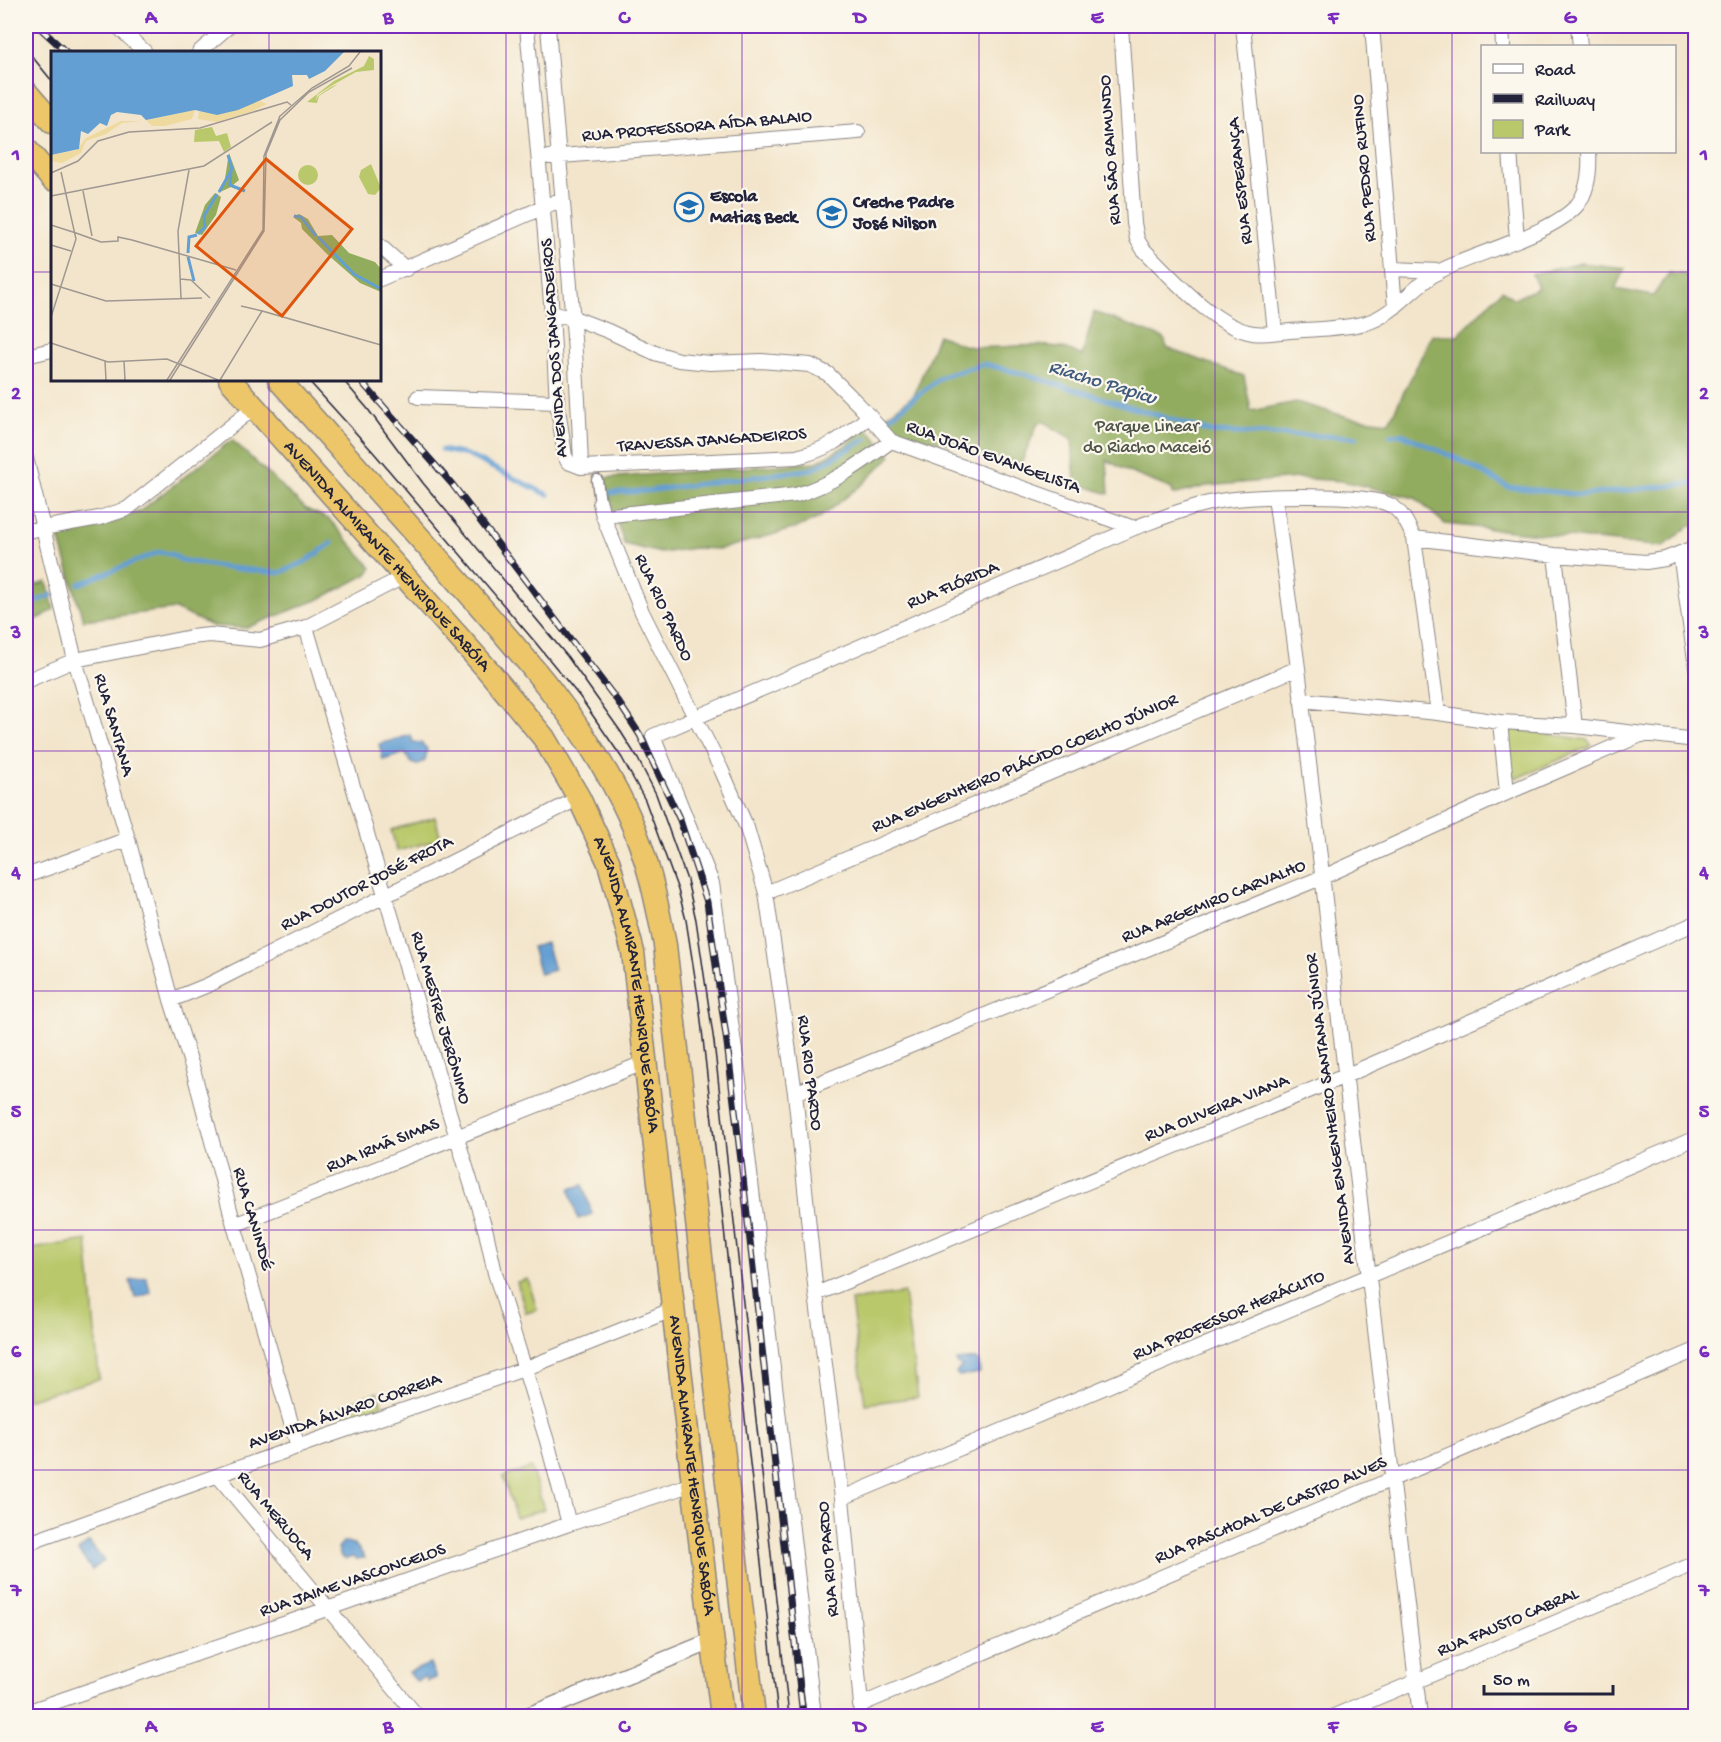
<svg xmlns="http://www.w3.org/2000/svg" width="1721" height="1742" font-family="'Gochi Hand',sans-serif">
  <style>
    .green { fill: #b9c86a; stroke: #6e7552; stroke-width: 1.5 }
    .forest { fill: #92ac5e; stroke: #5a674c; stroke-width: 1.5 }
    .water { fill: #639fd3; stroke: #426087; stroke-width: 1.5 }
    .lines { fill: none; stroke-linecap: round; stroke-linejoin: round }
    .stream { stroke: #639fd3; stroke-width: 5 }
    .pedestrian-casing { stroke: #8a8483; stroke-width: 13 }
    .minor-casing { stroke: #8a8483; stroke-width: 16 }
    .tertiary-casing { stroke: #8a8483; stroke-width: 19 }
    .trunk-casing { stroke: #8a8483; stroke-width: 25 }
    .pedestrian { stroke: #fff; stroke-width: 10 }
    .minor { stroke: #fff; stroke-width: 14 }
    .tertiary { stroke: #fff; stroke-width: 16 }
    .trunk { stroke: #ecc669; stroke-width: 22 }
    .tram { stroke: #22223b; stroke-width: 1.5 }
    .rail-casing { stroke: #22223b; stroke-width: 7 }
    .rail { stroke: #fbf7ec; stroke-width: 4.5; stroke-dasharray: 14; stroke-linecap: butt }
    .grid { fill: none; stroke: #7b2cbf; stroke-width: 1.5; stroke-opacity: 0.55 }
    .labels { text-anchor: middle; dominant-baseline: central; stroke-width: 4.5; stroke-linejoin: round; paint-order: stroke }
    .street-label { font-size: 18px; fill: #22223b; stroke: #fbf7ec }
    .poi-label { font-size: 18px; font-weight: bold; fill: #22223b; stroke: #fbf7ec; text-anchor: start }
    .park-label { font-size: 18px; fill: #4f5449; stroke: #fbf7ec }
    .water-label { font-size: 20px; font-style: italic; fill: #3f5a7f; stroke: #fbf7ec }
    .inset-river { fill: none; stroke: #639fd3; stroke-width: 3 }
    .inset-road { fill: none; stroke: #9f9791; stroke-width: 1.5 }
    .view { fill: #de560e; fill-opacity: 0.15; stroke: #de560e; stroke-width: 3 }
    .inset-edge { fill: none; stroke: #22223b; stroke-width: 3 }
    .neatline { fill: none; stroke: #7b2cbf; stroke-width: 2 }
    .grid-label { font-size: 20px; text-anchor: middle; font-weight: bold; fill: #7b2cbf }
  </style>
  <rect width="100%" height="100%" fill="#fbf7ec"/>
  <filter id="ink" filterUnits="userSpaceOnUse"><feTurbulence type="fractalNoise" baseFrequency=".0167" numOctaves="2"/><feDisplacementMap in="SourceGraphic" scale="12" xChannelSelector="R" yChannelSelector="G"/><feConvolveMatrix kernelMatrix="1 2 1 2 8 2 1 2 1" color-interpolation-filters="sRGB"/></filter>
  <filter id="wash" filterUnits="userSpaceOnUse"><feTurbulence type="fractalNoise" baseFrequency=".008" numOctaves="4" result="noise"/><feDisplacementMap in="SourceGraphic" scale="24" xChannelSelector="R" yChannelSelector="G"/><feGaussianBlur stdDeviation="1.35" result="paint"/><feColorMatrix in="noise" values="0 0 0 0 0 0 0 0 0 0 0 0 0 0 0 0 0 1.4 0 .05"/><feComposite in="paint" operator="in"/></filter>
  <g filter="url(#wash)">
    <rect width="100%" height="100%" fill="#f3e5cb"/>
    <path class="green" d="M1513,729L1588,740L1591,745L1589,747L1517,778L1511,774L1506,737L1508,732Z
      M435,817L441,839L397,851L391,830Z
      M87,1240L99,1379L26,1400V1250Z
      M528,1279L537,1310L526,1313L517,1282Z
      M904,1293L918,1397L865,1404L851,1301Z
      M378,1392L382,1405L346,1419L341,1406Z
      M531,1468L544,1509L516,1518L503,1477Z"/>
    <path class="forest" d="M1581,263L1625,268L1615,289L1653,296L1669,273L1695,276V525L1688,527L1663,547L1445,524L1415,498L1342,481L1297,478L1206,486L1173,495L1172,489L1129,472L1107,460L1109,494L1075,483L1072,439L1044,422L1038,423L1020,466L965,448L895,431L886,416L914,395L938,335C949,339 961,346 973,347C1006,350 1053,337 1082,356L1094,312L1164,338L1167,348L1244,376L1251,411L1296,402L1348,417L1389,422L1432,335H1458L1502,290L1514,299L1538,288L1532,274Z
      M866,427L891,456L864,483L819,518L796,528L721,549L694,548L661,553L624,544L604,478L817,462L845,446Z
      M232,440L306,509L329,519L372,568L366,575L322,598L246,628L212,626L175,609L83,620L59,537L109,524L140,511Z
      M47,582L54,609L42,617L26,622V588Z"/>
    <path class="water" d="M411,735L413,742L421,743L427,749L425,761L417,765L411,763L405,753L383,760L379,744Z
      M546,943L554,970L540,974L532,947Z
      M583,1185L592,1214L578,1219L569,1189Z
      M146,1277L151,1293L135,1298L130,1281Z
      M975,1359L979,1361L980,1373L959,1376L956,1373L962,1366L957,1364L956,1361Z
      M89,1542L104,1561L92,1570L78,1551Z
      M343,1542C354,1541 360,1550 365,1558L356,1559L353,1557L346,1559L341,1557L338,1548Z
      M430,1664L436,1678L427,1681L425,1677L416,1681L409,1672Z"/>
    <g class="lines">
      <path class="stream" d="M890,417L941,377L984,364L1024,374L1211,432L1357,437
        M1390,435L1402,434L1462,461L1508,487L1583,495L1696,483
        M442,450L467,455L548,495
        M603,493L647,491L813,469L866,439
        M79,584L159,552L171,554L181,560L221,567L279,573L305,562L332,543
        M26,605L52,595"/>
    </g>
  </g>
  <g filter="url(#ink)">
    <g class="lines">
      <g class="pedestrian-casing">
        <path id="pedestrian" d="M597,480L600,503"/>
      </g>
      <g class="minor-casing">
        <path id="minor" d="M117,26L145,52
          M527,26L552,314L557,402L565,456L568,462L581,467L796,457C830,449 843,437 870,416
          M548,26C559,173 576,319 581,467
          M1121,26L1134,223L1137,239L1143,249C1171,276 1214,327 1253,333C1265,335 1278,332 1290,331C1315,329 1342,329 1366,323C1396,314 1413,285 1440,271C1475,253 1555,233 1578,204C1589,189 1590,169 1589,152
          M1243,26L1275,332
          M1372,26L1395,307
          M1502,26L1503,46
          M1578,26L1580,46
          M199,52L229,26
          M1510,152L1517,239
          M549,157L858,132
          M380,246L406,269
          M1393,269L1439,271
          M380,279L562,199
          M552,314L574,318L608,331L655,353L679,360L710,363L761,361L810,365L828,374L859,405L891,441L1134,528
          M26,356L52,350
          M418,397L557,402
          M26,458L75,660L128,839L171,1000L194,1073L234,1225L298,1447
          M1275,497L1298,668L1420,1716
          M600,503L603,516L642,612L721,769L747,828L766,893L795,1093L816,1294L842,1498L862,1716
          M603,516L796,495C833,484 860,464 891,441
          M26,531L99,518L127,509L255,407
          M1414,538L1438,713
          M1680,553L1696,667
          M1555,555L1575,726
          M403,577L306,627L450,1115L486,1232L495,1273L547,1441L569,1524
          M26,681L75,660L191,637L210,635L260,640L306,627
          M1301,700L1438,713L1500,722L1575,726L1696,740
          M1500,722L1507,793
          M26,876L128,839
          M766,893L1298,668
          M171,1000L208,985L579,798
          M795,1093L1323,877L1507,793L1643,734
          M234,1225L646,1062
          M816,1294L1345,1076L1696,923
          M219,1477L417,1716
          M842,1498L1696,1138
          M26,1544L322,1438L524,1369L674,1309
          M860,1705L1696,1350
          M26,1712L304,1617L569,1524L693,1484
          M814,1716L739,1080L712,883L653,736L1134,528C1164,517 1195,504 1226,500C1258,496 1365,492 1390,505C1403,512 1408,526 1414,538L1555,555L1646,562L1665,559L1696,547
          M1334,1716L1696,1563"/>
      </g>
      <g class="tertiary-casing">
        <path id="tertiary" d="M528,1716L712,1641"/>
      </g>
      <g class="trunk-casing">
        <g id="trunk">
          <path d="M26,92L52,122"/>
          <path d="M26,149L52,179"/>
          <path id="s1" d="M230,380L487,669L544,738L579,798L609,863L633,952L693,1484L722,1716"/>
          <path d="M279,380C336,444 394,509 451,573C516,647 587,724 628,814C648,858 656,898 665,945L754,1716"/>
        </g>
      </g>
      <use href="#pedestrian" class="pedestrian"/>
      <use href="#minor" class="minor"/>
      <use href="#tertiary" class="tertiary"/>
      <use href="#trunk" class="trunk"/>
      <path class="tram" d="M26,49L52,81
        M308,380L374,453L535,642L580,697L622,758L645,800L678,890L686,920L699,1003L778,1716
        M343,380L367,408L423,483L567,656L621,732L638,759L656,794L687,880L696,920L714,1042L789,1716"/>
      <g class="rail-casing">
        <path id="rail" d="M38,26L66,52
          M360,380L452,484L619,703L640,735L680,820L707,902L727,1043L742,1169L803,1716"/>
      </g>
      <use href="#rail" class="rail"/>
    </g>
  </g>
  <path class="grid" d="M269,26V52M506,26V1716M742,26V1716M979,26V1716M1215,26V1716M1452,26V1716M26,272H52M380,272H1696M269,380V1716M26,512H1696M26,751H1696M26,991H1696M26,1230H1696M26,1470H1696"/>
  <defs>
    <g id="school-ring" transform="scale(1.5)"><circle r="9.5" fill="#fbf7ec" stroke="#1f6fb2" stroke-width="1.5"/><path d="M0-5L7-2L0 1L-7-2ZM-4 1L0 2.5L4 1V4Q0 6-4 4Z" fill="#1f6fb2"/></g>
  </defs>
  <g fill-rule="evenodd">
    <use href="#school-ring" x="689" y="207"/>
    <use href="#school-ring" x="832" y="213"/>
  </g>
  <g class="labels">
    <g class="street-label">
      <text transform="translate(697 127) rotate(-5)">RUA PROFESSORA AÍDA BALAIO</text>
      <text transform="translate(1111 150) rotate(-94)">RUA SÃO RAIMUNDO</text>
      <text transform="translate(1365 168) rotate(-95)">RUA PEDRO RUFINO</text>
      <text transform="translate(1241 181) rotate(-96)">RUA ESPERANÇA</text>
      <text transform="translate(555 348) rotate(-94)">AVENIDA DOS JANGADEIROS</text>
      <text transform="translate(712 441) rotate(-4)">TRAVESSA JANGADEIROS</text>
      <text transform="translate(993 458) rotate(20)">RUA JOÃO EVANGELISTA</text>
      <text stroke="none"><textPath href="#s1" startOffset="236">AVENIDA ALMIRANTE HENRIQUE SABÓIA</textPath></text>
      <text transform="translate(953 586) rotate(-23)">RUA FLÓRIDA</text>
      <text transform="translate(663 608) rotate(65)">RUA RIO PARDO</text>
      <text transform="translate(113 725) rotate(74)">RUA SANTANA</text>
      <text transform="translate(1025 764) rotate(-23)">RUA ENGENHEIRO PLÁCIDO COELHO JÚNIOR</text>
      <text transform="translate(367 884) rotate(-27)">RUA DOUTOR JOSÉ FROTA</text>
      <text transform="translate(1214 902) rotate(-22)">RUA ARGEMIRO CARVALHO</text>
      <text stroke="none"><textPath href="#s1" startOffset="740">AVENIDA ALMIRANTE HENRIQUE SABÓIA</textPath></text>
      <text transform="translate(440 1018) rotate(74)">RUA MESTRE JERÔNIMO</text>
      <text transform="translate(809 1073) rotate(83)">RUA RIO PARDO</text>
      <text transform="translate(1217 1109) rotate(-22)">RUA OLIVEIRA VIANA</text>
      <text transform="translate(1331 1109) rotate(-97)">AVENIDA ENGENHEIRO SANTANA JÚNIOR</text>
      <text transform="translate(383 1146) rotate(-22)">RUA IRMÃ SIMAS</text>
      <text transform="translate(252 1219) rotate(74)">RUA CANINDÉ</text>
      <text transform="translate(1229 1316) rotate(-23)">RUA PROFESSOR HERÁCLITO</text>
      <text transform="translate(345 1412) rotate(-19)">AVENIDA ÁLVARO CORREIA</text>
      <text stroke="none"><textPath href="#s1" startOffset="1226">AVENIDA ALMIRANTE HENRIQUE SABÓIA</textPath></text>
      <text transform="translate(1271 1511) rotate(-23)">RUA PASCHOAL DE CASTRO ALVES</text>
      <text transform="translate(275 1516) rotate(50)">RUA MERUOCA</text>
      <text transform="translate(829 1559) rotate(-95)">RUA RIO PARDO</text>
      <text transform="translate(353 1581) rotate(-19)">RUA JAIME VASCONCELOS</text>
      <text transform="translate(1508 1623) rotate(-23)">RUA FAUSTO CABRAL</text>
    </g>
    <g class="poi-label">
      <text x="710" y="197">Escola<tspan x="710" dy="21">Matias Beck</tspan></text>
      <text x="853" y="203">Creche Padre<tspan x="853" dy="21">José Nilson</tspan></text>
    </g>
    <g class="park-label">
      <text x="1147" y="427">Parque Linear<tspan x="1147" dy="21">do Riacho Maceió</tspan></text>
    </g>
    <g class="water-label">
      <text transform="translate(1102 384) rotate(17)">Riacho Papicu</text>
    </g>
  </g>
  <g transform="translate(51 51)">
    <rect width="330" height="330" fill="#f3e5cb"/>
    <path d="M318,5L323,8V19L305,21L280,35L266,44L265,50L267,45L280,36L287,33L268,45L266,52L256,51L283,30L313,15ZM161,76L165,85L176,82L180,96L173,101L168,90L143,91L144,79ZM320,113L330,137L324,144L317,143L308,126L310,119ZM247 124a10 10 0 1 1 20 0a10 10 0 1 1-20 0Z" fill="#b9c86a"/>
    <path d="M178,102L188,129L182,134L193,141L180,136L167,142L173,134ZM164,142L170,146L165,164L151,184L144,182L154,154ZM248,163L257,168L267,185L281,184L298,202L324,211L330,218V241L309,232L276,203L251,178L250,172L242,166Z" fill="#92ac5e"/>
    <path d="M221,43L209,50L216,53L202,60L166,71L147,68L148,60L175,62ZM144,59L141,68L114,75H101L95,69ZM70,70H91L71,72L55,83L35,90L30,102L11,112L0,110V104L26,99L35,87Z" fill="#eeda9e"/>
    <path d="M0,1H293L274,20L258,28L256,24H241L242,35L187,59L166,64L144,59L95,69L90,64L66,61L60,64L56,75L49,72L37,83L30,80L28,98L0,104Z" fill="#639fd3"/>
    <path class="inset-river" d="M180,119L179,134L194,140M168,141L181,118L177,104M243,165L250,166L265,185M147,183L154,176L153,165L166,143M267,186L303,223L330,238M137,202L138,186L146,184M137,206L143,230"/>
    <path class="inset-road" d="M228,66L261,37L298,15L309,1M0,122L27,110L47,90L78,81L149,77L236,51L240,54M32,140L41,185M0,145L153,115L221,71M0,174L25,182M25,182L50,191L67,190V186L81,189L185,219M0,194L20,200M129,228L140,229L159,247M0,233L55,250L151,247M130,247L127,180L138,119M190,255L211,260M0,266L25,188L10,121M0,292L57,311L116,308L167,329M54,310L55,329M73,310L74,329M116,329L212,179L213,105L229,65M119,329L213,180L215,103L229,69L258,41L301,17M169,329L211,260L330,294"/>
    <path class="view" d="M215,108L301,178L231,265L145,195Z"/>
    <rect width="330" height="330" class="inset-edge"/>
  </g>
  <rect width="1721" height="1742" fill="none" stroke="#fbf7ec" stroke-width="66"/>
  <rect x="1481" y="45" width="195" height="108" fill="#fbf7ec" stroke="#a4a2a5" stroke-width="1.5"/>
  <rect x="1493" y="64" width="30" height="9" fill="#ffffff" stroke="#a4a2a5" stroke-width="1.5"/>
  <text x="1535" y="75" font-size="18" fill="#22223b">Road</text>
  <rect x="1493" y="94" width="30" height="9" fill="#22223b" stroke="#a4a2a5" stroke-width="1.5"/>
  <text x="1535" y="105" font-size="18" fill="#22223b">Railway</text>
  <rect x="1493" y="120" width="30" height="18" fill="#b9c86a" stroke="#a4a2a5" stroke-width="1.5"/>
  <text x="1535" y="135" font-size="18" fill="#22223b">Park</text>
  <path d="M1484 1685v9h129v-9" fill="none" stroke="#22223b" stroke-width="3"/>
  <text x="1493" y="1685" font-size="18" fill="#22223b" stroke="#fbf7ec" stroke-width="4.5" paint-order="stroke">50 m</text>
  <rect x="33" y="33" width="1655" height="1676" class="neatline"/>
  <g class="grid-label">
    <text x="151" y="23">A</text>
    <text x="388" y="23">B</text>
    <text x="624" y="23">C</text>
    <text x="860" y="23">D</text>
    <text x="1097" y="23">E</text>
    <text x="1333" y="23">F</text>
    <text x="1570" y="23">G</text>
    <text x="16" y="160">1</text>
    <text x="1704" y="160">1</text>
    <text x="16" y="399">2</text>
    <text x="1704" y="399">2</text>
    <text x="16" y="638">3</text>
    <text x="1704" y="638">3</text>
    <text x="16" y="878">4</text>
    <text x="1704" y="878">4</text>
    <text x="16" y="1117">5</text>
    <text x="1704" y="1117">5</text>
    <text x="16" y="1357">6</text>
    <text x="1704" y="1357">6</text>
    <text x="16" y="1596">7</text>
    <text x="1704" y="1596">7</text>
    <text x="151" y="1732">A</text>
    <text x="388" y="1732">B</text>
    <text x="624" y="1732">C</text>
    <text x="860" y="1732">D</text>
    <text x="1097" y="1732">E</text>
    <text x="1333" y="1732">F</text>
    <text x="1570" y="1732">G</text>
  </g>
</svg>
